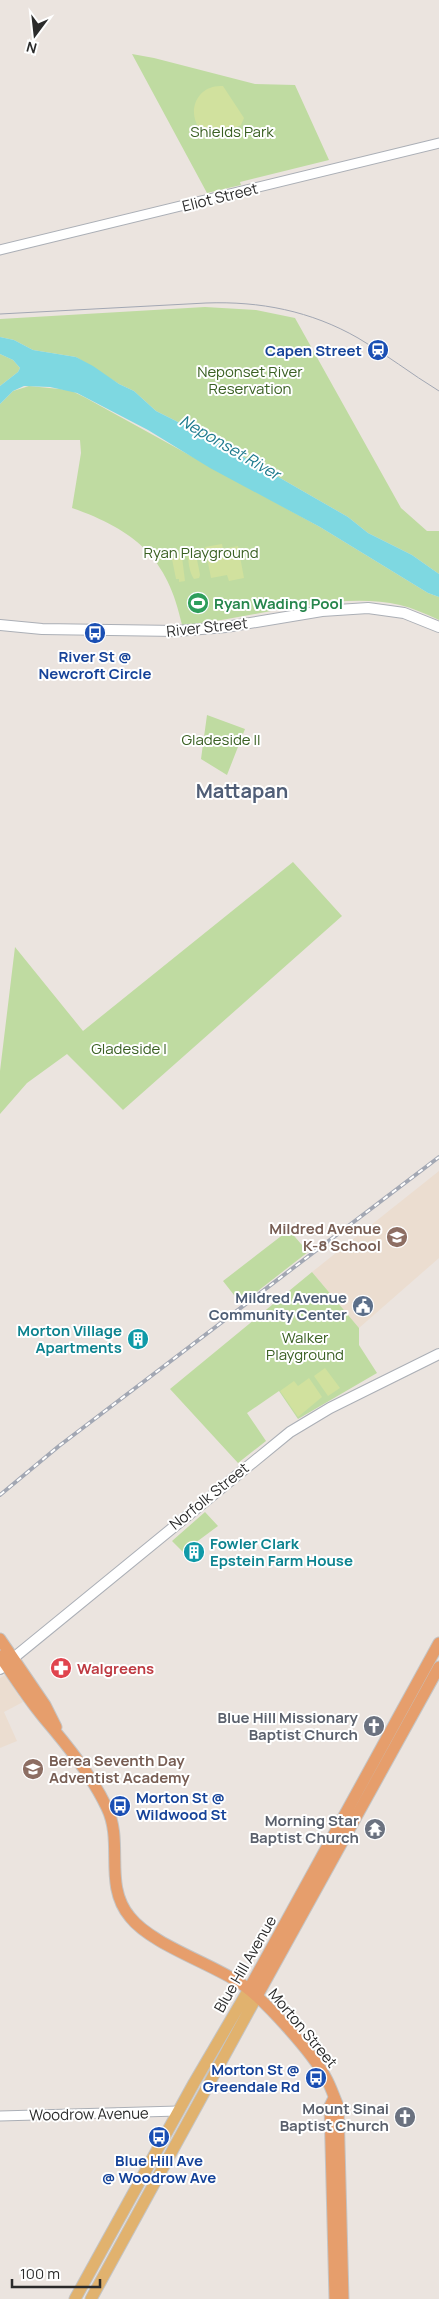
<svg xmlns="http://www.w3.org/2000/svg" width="439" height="2299" font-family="Manrope,sans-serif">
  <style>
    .education { fill: #ebddd0 }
    .green { fill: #bfdba1 }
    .pitch { fill: #d1e19e }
    .water { fill: #7ed8e1 }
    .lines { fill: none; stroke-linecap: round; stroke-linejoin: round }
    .tertiary-casing { stroke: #abafb6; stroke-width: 11 }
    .secondary-casing { stroke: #abafb6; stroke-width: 12 }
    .primary-casing { stroke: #c4c4c4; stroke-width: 13 }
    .trunk-casing { stroke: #c4c4c4; stroke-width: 13 }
    .tertiary { stroke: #fff; stroke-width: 9 }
    .secondary { stroke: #fff; stroke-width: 10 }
    .primary { stroke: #e1b26e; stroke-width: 11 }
    .trunk { stroke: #e69e6c; stroke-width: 11 }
    .tram { stroke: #a2a7b3; stroke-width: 1 }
    .rail-casing { stroke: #a2a7b3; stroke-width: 4 }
    .rail { stroke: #fff; stroke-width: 2; stroke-dasharray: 5.5; stroke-linecap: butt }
    .labels { text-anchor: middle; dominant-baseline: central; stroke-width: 4; stroke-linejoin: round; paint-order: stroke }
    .park-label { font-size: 15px; fill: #3a6023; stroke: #fff }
    .street-label { font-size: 15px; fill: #2b2b2b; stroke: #fff }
    .transit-label { font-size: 15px; font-weight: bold; fill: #164399; stroke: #fff; text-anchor: end }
    .leisure-label { font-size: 15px; font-weight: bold; fill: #27864d; stroke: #fff; text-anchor: start }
    .education-label { font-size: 15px; font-weight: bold; fill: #785e54; stroke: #fff; text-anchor: end }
    .service-label { font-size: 15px; font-weight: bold; fill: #4e5e75; stroke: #fff; text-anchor: end }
    .culture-label { font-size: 15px; font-weight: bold; fill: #0d838f; stroke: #fff; text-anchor: end }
    .health-label { font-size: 15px; font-weight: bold; fill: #be3a42; stroke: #fff; text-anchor: start }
    .worship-label { font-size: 15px; font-weight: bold; fill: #5b616d; stroke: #fff; text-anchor: end }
    .water-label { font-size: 16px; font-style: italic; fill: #1d7a8d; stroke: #fff }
    .district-label { font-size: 20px; font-weight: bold; fill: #505e77; stroke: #fff }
  </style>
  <rect width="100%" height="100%" fill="#ebe4df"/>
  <path class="education" d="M439,1171V1258L359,1328L312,1272Z
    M5,1675L23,1702L4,1712L17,1741L0,1748V1678Z"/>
  <path class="green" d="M132,54L154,58L255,84L295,85L329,160L240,182L241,185L207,193Z
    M205,307L256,310L295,318L401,508L427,531H439V574L412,555L368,533L348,517L214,440L156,411L134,391L119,384L76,357L33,350L14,340L0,337V319Z
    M0,354L13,360L20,368L18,372L0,386Z
    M29,386L70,390L86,398L320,527L428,593L439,597V620C426,614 413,608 400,605C334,590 249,620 182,625C168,558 135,530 72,508L81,453L80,440H0V404L13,391Z
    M207,715L245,729L227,775L201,759Z
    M293,862L342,916L123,1110L67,1054L27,1083L0,1114V1071L15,947L83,1031Z
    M289,1230L308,1252L241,1304L223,1281Z
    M312,1272L359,1328V1345L377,1373L298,1419L279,1391L247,1413L266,1441L238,1463L170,1389Z
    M205,1512L218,1526L183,1552L172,1541Z"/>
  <path class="pitch" d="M223,86L244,118L241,125L213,138C183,127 190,84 223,86Z
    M222,544L223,549L238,546L244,578L229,581L227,575L211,578L205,547Z
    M194,551V554H196L200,575L199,578L194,579C189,572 188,560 188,552Z
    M179,554L182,557L185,581L179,582V579H176L172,559L175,558L174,555Z
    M325,1368L340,1388L328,1396L314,1376Z
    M309,1378L322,1397L298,1417L280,1391L294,1381L298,1386Z"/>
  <path class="water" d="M0,337L14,340L33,350L76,357L93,366L119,384L134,391L156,411L214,440L348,517L368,533L412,555L439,574V597L428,593L320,527L210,468L148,430L77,393L50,387L24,386L13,391L0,404V386L18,372L20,368L13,360L0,354Z
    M187 603a11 11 0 1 1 22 0a11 11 0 1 1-22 0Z"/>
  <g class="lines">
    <g class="tertiary-casing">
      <path id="tertiary" d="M0,250L439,143
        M0,2116L178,2111"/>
    </g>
    <g class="secondary-casing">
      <path id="secondary" d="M0,625L42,629L177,631L226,627L322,611L368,608L404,613L439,627
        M0,1669L290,1432L330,1408L439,1354"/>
    </g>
    <g class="primary-casing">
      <path id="primary" d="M75,2299L194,2083L249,1989
        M91,2299L257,1996"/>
    </g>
    <g class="trunk-casing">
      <path id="trunk" d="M0,1639L45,1705L56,1727
        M0,1656C14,1677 28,1699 44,1718C67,1745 92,1776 107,1808C124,1843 103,1885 130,1917C151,1944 210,1963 240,1983C264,1998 313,2054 326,2078C331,2087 334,2097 338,2106L343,2299
        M249,1989L439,1643
        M257,1996L439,1667
        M334,2098L330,2106L335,2299"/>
    </g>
    <use href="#tertiary" class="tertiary"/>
    <use href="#secondary" class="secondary"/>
    <use href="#primary" class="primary"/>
    <use href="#trunk" class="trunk"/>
    <path class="tram" d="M0,314L206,303C260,301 311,311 358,338C386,354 411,374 439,391"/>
    <g class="rail-casing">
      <path id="rail" d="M0,1495L59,1446L439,1157"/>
    </g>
    <use href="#rail" class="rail"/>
  </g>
  <defs>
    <g id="station-disc" transform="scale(1.125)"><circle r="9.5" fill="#1a4fb4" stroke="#fff"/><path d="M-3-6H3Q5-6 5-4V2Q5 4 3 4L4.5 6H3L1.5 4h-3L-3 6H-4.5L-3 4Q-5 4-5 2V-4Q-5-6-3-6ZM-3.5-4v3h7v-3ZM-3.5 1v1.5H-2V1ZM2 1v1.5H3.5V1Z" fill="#fff"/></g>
    <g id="stadium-disc" transform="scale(1.125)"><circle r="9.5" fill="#2e9e5b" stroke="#fff"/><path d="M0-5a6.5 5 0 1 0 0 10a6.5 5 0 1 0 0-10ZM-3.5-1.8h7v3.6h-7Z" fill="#fff"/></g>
    <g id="bus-disc" transform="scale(1.125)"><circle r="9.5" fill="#1a4fb4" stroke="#fff"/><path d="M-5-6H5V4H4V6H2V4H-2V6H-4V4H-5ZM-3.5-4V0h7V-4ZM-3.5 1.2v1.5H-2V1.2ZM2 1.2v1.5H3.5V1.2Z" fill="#fff"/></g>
    <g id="school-disc" transform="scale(1.125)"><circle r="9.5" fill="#8d6e63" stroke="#fff"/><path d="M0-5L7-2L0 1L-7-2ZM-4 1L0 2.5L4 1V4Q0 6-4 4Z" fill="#fff"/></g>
    <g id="civic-disc" transform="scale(1.125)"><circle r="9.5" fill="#5c6f8a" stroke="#fff"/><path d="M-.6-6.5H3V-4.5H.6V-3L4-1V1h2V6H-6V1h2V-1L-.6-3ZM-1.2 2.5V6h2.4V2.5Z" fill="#fff"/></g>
    <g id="building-disc" transform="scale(1.125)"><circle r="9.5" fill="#0f9aa8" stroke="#fff"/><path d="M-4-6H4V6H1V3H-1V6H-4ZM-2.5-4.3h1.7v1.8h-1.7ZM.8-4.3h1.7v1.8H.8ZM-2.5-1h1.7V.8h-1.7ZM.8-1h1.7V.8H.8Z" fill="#fff"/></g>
    <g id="pharmacy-disc" transform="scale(1.125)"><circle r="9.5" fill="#e0444e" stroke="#fff"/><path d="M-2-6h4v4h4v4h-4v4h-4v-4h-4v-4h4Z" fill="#fff"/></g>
    <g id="church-disc" transform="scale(1.125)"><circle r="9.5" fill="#6b7280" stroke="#fff"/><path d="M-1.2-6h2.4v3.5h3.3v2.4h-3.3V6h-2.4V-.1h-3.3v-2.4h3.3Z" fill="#fff"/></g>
    <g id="temple-disc" transform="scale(1.125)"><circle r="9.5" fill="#6b7280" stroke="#fff"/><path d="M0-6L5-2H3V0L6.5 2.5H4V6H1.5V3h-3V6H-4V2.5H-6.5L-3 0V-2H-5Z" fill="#fff"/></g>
  </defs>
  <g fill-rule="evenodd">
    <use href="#station-disc" x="378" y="350"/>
    <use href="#stadium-disc" x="198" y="603"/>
    <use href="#bus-disc" x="95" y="633"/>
    <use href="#school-disc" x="397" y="1237"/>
    <use href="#civic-disc" x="363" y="1306"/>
    <use href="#building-disc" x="138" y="1339"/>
    <use href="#building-disc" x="194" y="1552"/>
    <use href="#pharmacy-disc" x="61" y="1668"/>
    <use href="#church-disc" x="374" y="1726"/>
    <use href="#school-disc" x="33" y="1769"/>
    <use href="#bus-disc" x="120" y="1806"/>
    <use href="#temple-disc" x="375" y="1829"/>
    <use href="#bus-disc" x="316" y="2078"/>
    <use href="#church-disc" x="405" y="2117"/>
    <use href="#bus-disc" x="159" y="2137"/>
  </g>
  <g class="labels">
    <g class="park-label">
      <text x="232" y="131">Shields Park</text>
      <text x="250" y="371">Neponset River<tspan x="250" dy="17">Reservation</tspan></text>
      <text x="201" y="552">Ryan Playground</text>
      <text x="221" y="739">Gladeside II</text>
      <text x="129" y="1048">Gladeside I</text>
      <text x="305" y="1337">Walker<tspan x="305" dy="17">Playground</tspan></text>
    </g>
    <g class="street-label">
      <text transform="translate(220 197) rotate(-14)">Eliot Street</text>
      <text transform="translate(207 627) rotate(-6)">River Street</text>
      <text transform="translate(209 1496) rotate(-39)">Norfolk Street</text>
      <text transform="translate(245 1964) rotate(-60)">Blue Hill Avenue</text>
      <text transform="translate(303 2028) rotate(50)">Morton Street</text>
      <text transform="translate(89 2114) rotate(-1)">Woodrow Avenue</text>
    </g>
    <g class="transit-label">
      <text x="362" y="350">Capen Street</text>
      <text x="95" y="656" text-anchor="middle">River St @<tspan x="95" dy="17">Newcroft Circle</tspan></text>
      <text x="136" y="1797" text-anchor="start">Morton St @<tspan x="136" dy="17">Wildwood St</tspan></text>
      <text x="300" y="2069">Morton St @<tspan x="300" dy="17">Greendale Rd</tspan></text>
      <text x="159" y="2160" text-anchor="middle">Blue Hill Ave<tspan x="159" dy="17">@ Woodrow Ave</tspan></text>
    </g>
    <g class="leisure-label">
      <text x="214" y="603">Ryan Wading Pool</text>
    </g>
    <g class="education-label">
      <text x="381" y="1228">Mildred Avenue<tspan x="381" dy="17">K-8 School</tspan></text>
      <text x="49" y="1760" text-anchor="start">Berea Seventh Day<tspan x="49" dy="17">Adventist Academy</tspan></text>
    </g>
    <g class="service-label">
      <text x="347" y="1297">Mildred Avenue<tspan x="347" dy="17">Community Center</tspan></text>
    </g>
    <g class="culture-label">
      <text x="122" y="1330">Morton Village<tspan x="122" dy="17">Apartments</tspan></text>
      <text x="210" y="1543" text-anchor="start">Fowler Clark<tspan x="210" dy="17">Epstein Farm House</tspan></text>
    </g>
    <g class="health-label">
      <text x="77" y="1668">Walgreens</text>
    </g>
    <g class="worship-label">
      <text x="358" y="1717">Blue Hill Missionary<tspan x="358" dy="17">Baptist Church</tspan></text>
      <text x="359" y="1820">Morning Star<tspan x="359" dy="17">Baptist Church</tspan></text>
      <text x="389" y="2108">Mount Sinai<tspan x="389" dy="17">Baptist Church</tspan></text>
    </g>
    <g class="water-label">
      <text transform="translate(230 447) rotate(30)">Neponset River</text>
    </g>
    <g class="district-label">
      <text x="242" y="790">Mattapan</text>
    </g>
  </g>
  <g transform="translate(35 35) rotate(195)" stroke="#ffffff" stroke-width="4" paint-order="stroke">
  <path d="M0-4L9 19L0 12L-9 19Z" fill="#2b2b2b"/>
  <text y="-8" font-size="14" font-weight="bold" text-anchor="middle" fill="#2b2b2b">N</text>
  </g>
  <path d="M12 2279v8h88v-8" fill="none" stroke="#2b2b2b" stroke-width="2.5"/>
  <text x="20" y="2279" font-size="15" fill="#2b2b2b" stroke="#ffffff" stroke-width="4" paint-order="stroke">100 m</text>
</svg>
